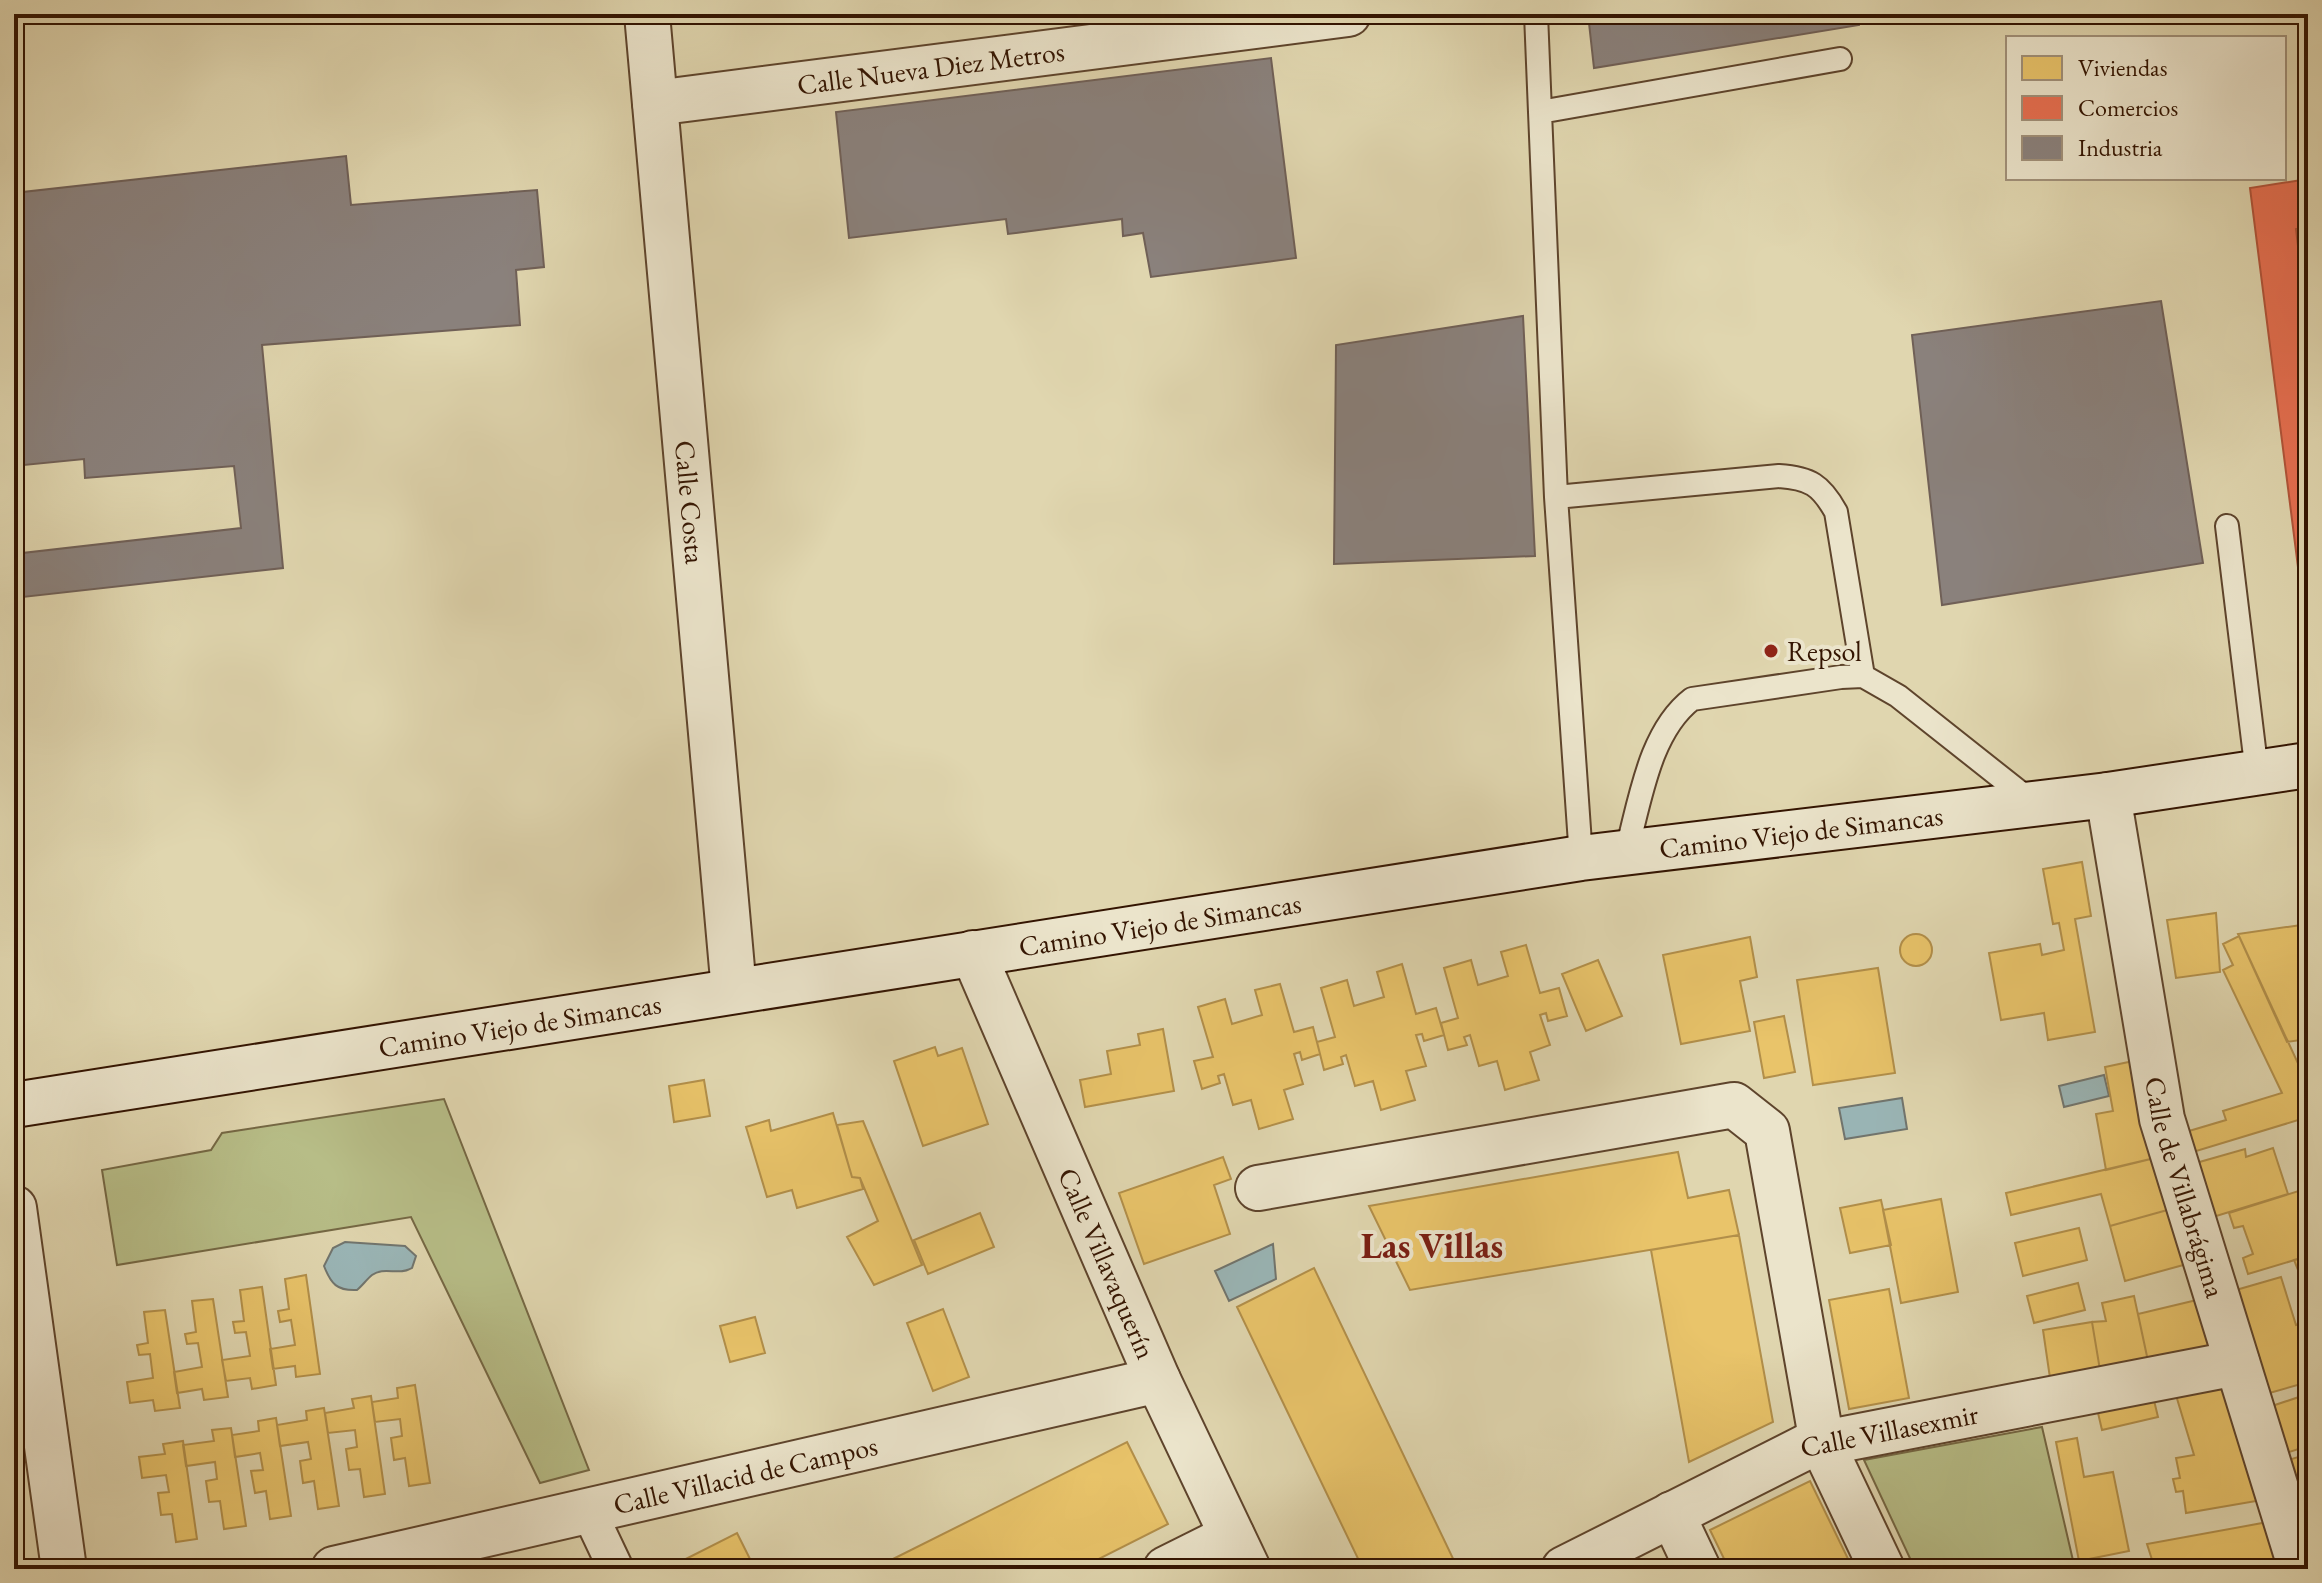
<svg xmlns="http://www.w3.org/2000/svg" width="2322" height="1583" font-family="'EB Garamond',serif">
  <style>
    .green { fill: #b7bd87; stroke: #756844; stroke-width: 2 }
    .water { fill: #9ab6b7; stroke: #71756e; stroke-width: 2 }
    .homes { fill: #e9c46a; stroke: #b28f4a; stroke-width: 2 }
    .shops { fill: #e76f51; stroke: #b15439; stroke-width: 2 }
    .industry { fill: #8a817c; stroke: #706057; stroke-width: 2 }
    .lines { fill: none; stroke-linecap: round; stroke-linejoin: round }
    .service-casing { stroke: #5e442c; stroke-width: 26 }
    .pedestrian-casing { stroke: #5e442c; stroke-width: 38 }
    .minor-casing { stroke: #5e442c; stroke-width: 48 }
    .secondary-casing { stroke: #331401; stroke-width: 48 }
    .service { stroke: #ebe4cb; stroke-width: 22 }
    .pedestrian { stroke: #ebe4cb; stroke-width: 34 }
    .minor { stroke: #ebe4cb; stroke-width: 44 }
    .secondary { stroke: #ebe4cb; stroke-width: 44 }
    .poi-dot { fill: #8f2418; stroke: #ebe4cb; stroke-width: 3 }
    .labels { text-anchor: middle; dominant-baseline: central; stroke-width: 8; stroke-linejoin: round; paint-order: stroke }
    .street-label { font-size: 28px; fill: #331401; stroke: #ebe4cb }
    .poi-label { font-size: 28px; fill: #331401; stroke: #ebe4cb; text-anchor: start }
    .district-label { font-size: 36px; font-weight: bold; fill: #7a1f14; stroke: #ebe4cb }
  </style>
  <rect width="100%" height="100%" fill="#e0d6af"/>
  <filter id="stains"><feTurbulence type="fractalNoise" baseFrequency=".0025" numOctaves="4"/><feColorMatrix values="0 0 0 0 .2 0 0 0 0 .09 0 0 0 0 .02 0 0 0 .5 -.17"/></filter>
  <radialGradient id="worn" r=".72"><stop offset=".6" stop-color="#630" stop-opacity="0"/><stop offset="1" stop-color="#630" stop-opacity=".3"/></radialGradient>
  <path class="green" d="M444,1099L589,1470L540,1483L411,1217L117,1265L102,1170L211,1150L222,1133Z
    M2042,1427L2075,1569H1915L1864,1460Z"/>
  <path class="water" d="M2104,1075L2109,1096L2064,1107L2059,1086Z
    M1902,1098L1907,1129L1845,1139L1839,1108Z
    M345,1242L405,1246L416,1256L412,1268C399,1276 384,1266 372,1275C367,1279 362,1286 357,1290C337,1291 331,1284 324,1266L333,1248Z
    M1273,1244L1276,1279L1229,1301L1215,1271Z"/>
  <path class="homes" d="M2082,862L2091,916L2075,919L2095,1032L2048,1040L2044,1013L2001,1020L1989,953L2040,944L2042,955L2064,950L2059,923L2053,924L2043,869Z
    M2216,913L2220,972L2176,978L2167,920Z
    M2308,924V1039L2287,1042L2238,934Z
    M1900 950a16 16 0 1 1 32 0a16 16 0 1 1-32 0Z
    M2239,936L2308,1085V1117L2193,1152L2189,1131L2226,1120L2223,1111L2282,1093L2223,970L2233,965L2223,944Z
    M1750,937L1757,977L1740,981L1750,1031L1681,1044L1663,955Z
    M1526,945L1540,993L1559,988L1567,1016L1548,1021L1546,1013L1540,1015L1550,1045L1530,1052L1539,1080L1505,1090L1497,1061L1479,1066L1470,1035L1464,1037L1467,1045L1448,1050L1441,1023L1458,1018L1444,968L1471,960L1478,985L1508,976L1501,952Z
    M1598,960L1622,1016L1586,1031L1562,974Z
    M1402,964L1416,1014L1436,1008L1444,1035L1424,1041L1422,1034L1416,1035L1426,1066L1406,1071L1415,1100L1381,1110L1373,1081L1355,1086L1346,1055L1341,1057L1343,1064L1324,1070L1317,1042L1335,1037L1321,988L1347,980L1354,1006L1384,997L1377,972Z
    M1878,968L1895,1073L1813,1085L1797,980Z
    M1280,984L1294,1032L1313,1027L1320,1054L1302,1060L1300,1052L1294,1054L1303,1084L1284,1090L1293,1119L1259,1129L1251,1100L1233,1105L1224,1074L1218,1076L1220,1083L1202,1089L1194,1061L1213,1057L1198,1007L1225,999L1232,1024L1262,1015L1255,990Z
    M1784,1016L1795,1072L1764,1078L1754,1022Z
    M1163,1029L1174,1091L1085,1107L1080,1080L1111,1074L1107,1051L1140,1045L1138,1034Z
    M935,1047L938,1056L962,1048L988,1124L923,1146L894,1061Z
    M2138,1060L2159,1157L2106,1170L2096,1114L2113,1111L2105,1067Z
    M704,1080L710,1116L674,1122L669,1086Z
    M833,1113L852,1177L860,1178L863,1189L797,1208L792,1190L767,1197L746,1127L769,1120L771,1131Z
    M863,1121L922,1265L874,1285L847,1237L878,1221L860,1178L852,1177L837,1125Z
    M2273,1148L2288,1194L2213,1217L2196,1163L2245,1149L2246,1157Z
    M1678,1152L1688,1198L1729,1190L1739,1235L1410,1290L1369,1206Z
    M1223,1157L1231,1179L1214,1185L1230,1234L1144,1264L1119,1193Z
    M2159,1157L2171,1209L2110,1226L2101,1194L2011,1215L2006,1193Z
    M2308,1188V1256L2248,1274L2243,1258L2253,1254L2243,1226L2234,1228L2229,1213Z
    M1941,1199L1958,1292L1901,1303L1883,1210Z
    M1881,1200L1891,1245L1850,1253L1840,1208Z
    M2171,1209L2187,1264L2125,1281L2110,1226Z
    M980,1213L994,1247L928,1274L914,1240Z
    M2079,1228L2087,1260L2023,1276L2015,1243Z
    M1739,1235L1773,1422L1689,1462L1651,1250Z
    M2308,1256V1278L2302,1280L2294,1260Z
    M1314,1268L1458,1569H1363L1237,1307Z
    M306,1275L320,1374L296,1377L295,1366L273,1369L270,1349L295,1345L291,1320L280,1322L278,1311L289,1309L285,1279Z
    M2281,1277L2296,1325L2308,1322V1382L2266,1394L2236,1290Z
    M2078,1283L2085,1310L2034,1323L2027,1296Z
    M262,1287L276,1385L252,1389L250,1378L226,1381L222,1360L250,1356L246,1332L235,1333L233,1322L244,1321L240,1290Z
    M1889,1289L1909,1398L1849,1409L1829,1300Z
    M2134,1296L2148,1361L2100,1370L2092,1322L2106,1321L2102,1303Z
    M213,1299L228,1397L204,1400L202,1389L177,1393L174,1372L202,1367L198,1343L187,1344L185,1334L196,1332L192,1301Z
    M2201,1299L2212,1347L2148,1361L2138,1314Z
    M943,1309L969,1377L933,1391L907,1323Z
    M165,1310L180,1408L155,1411L153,1400L130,1403L127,1382L153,1378L150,1354L139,1355L137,1345L148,1343L144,1312Z
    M755,1317L765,1353L730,1362L720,1326Z
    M2092,1322L2100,1370L2050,1378L2043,1330Z
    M2223,1372L2262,1500L2186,1513L2183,1491L2176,1492L2173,1479L2180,1478L2176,1458L2194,1455L2172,1382Z
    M415,1385L430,1483L409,1486L405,1458L394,1460L391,1438L402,1436L400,1419L375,1422L372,1402L398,1398L397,1388Z
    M2151,1388L2158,1417L2102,1430L2095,1400Z
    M2308,1394V1446L2283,1454L2269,1407Z
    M371,1396L385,1494L364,1497L360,1469L349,1470L346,1449L357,1447L355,1430L328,1433L325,1413L354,1408L352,1399Z
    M324,1408L339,1506L318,1509L314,1481L303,1483L300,1461L311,1459L308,1442L280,1446L277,1425L307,1420L306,1411Z
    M276,1418L291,1516L270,1519L266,1491L255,1493L251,1471L263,1470L260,1453L235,1457L232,1435L259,1431L258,1421Z
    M231,1428L246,1526L224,1529L220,1501L209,1502L206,1481L217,1479L215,1462L186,1466L183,1445L214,1441L212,1430Z
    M2077,1438L2084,1477L2113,1472L2129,1551L2079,1561L2056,1442Z
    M183,1441L197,1539L176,1542L172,1514L161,1515L158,1493L169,1492L166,1475L142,1478L139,1457L165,1454L163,1444Z
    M1127,1442L1168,1524L1079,1569H873Z
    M2308,1454V1506L2299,1509L2285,1461Z
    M1810,1481L1853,1569H1729L1710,1530Z
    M2268,1522L2282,1569H2155L2147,1544Z
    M737,1533L755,1569H666Z"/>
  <path class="shops" d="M2308,179V227L2296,229L2308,330V646L2250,188Z"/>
  <path class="industry" d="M1043,14H1110L1044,23Z
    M1588,14H1858L1859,25L1594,68Z
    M1271,58L1296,258L1151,277L1143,233L1123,236L1122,219L1008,234L1006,219L849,238L836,112Z
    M346,156L351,205L537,190L544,267L516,270L520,325L262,345L283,568L14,598V554L241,528L234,466L85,478L84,459L14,466V193Z
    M2161,301L2203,563L1942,605L1912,335Z
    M1523,316L1535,556L1334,564L1336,345Z"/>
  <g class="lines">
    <g class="service-casing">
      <path id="service" d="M1536,14L1540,112
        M1556,497L1779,476C1810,478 1821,485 1836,512L1863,676
        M2227,526L2257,773
        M1626,853C1640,802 1649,732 1692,699L1841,677L1863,676L1898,696L2032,802
        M1581,858L1556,497L1540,112L1840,59"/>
    </g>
    <g class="pedestrian-casing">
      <path id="pedestrian" d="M589,1512L616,1569"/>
    </g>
    <g class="minor-casing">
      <g id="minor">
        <path id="s1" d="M647,14L734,991"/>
        <path id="s2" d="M655,103L1348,14"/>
        <path id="s3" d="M2108,795L2162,1119L2301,1569"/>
        <path id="s4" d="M973,953L1158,1380L1248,1569"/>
        <path d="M1258,1188L1734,1105L1767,1131L1822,1443L1882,1569"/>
        <path d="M14,1208L64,1569"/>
        <path d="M1672,1514L1698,1569"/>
        <path id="s5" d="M334,1569L1158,1380"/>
        <path d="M1166,1569L1232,1536"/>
        <path id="s6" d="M1564,1569L1808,1446L2237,1363"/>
      </g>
    </g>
    <g class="secondary-casing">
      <g id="secondary">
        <path id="s7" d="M14,1105L1581,858L2108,795L2308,765"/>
      </g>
    </g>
    <use href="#service" class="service"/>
    <use href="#pedestrian" class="pedestrian"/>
    <use href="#minor" class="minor"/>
    <use href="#secondary" class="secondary"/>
  </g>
  <circle class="poi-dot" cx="1771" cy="651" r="8"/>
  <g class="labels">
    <g class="street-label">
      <text stroke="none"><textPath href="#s2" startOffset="278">Calle Nueva Diez Metros</textPath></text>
      <text stroke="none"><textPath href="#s1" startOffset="490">Calle Costa</textPath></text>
      <text stroke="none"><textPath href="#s7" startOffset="1808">Camino Viejo de Simancas</textPath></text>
      <text stroke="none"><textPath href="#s7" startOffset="1160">Camino Viejo de Simancas</textPath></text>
      <text stroke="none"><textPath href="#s7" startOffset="512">Camino Viejo de Simancas</textPath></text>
      <text stroke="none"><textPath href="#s3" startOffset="400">Calle de Villabrágima</textPath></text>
      <text stroke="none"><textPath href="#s4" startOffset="338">Calle Villavaquerín</textPath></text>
      <text stroke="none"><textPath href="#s6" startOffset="356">Calle Villasexmir</textPath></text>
      <text stroke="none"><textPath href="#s5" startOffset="422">Calle Villacid de Campos</textPath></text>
    </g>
    <g class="poi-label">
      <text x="1787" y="651">Repsol</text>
    </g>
    <g class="district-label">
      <text x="1432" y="1245">Las Villas</text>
    </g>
  </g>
  <rect width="2322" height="1583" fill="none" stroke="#e0d6af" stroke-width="48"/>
  <rect x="16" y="16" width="2290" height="1551" fill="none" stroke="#331401" stroke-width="4"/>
  <rect x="24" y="24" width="2274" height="1535" fill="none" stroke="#331401" stroke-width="2"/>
  <rect x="2006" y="36" width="280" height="144" fill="#ebe4cb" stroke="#a1917a" stroke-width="2"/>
  <rect x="2022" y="56" width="40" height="24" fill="#e9c46a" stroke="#a1917a" stroke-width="2"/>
  <text x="2078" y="76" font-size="24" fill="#331401">Viviendas</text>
  <rect x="2022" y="96" width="40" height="24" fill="#e76f51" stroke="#a1917a" stroke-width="2"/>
  <text x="2078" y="116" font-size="24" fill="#331401">Comercios</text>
  <rect x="2022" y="136" width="40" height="24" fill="#8a817c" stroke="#a1917a" stroke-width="2"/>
  <text x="2078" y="156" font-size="24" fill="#331401">Industria</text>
  <rect width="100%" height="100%" filter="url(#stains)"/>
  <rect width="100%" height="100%" fill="url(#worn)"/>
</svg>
